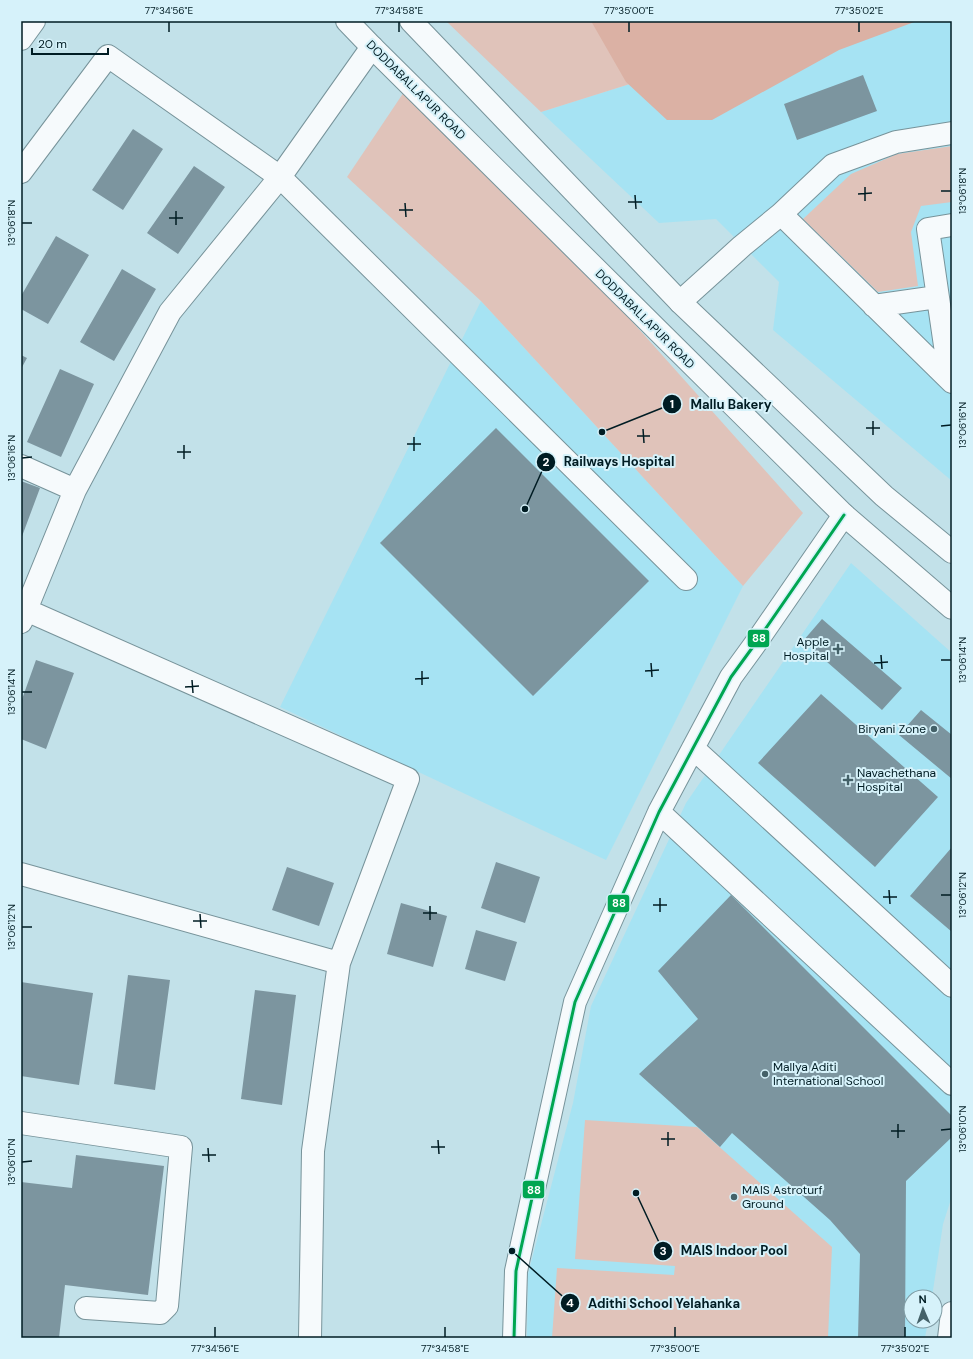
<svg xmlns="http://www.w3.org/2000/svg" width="973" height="1359" font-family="'DM Sans',sans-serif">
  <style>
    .built { fill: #a6e3f3 }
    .green { fill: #e0c3ba }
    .forest { fill: #dbb1a4 }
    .building { fill: #7c959f }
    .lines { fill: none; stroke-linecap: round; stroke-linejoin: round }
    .minor-casing { stroke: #77939a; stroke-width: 24 }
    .major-casing { stroke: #77939a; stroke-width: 24 }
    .minor { stroke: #f6fafc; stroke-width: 22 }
    .major { stroke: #f6fafc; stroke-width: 22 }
    .bus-1-casing { stroke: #d6f2fa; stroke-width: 6 }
    .bus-1 { stroke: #00a651; stroke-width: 3 }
    .ticks { fill: none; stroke: #001c23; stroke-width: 1.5 }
    .poi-dot { fill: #446168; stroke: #d6f2fa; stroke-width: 1.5 }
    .labels { text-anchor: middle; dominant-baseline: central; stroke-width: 4; stroke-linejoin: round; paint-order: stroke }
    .street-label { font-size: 12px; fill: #001c23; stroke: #d6f2fa }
    .poi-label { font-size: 12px; fill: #001c23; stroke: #d6f2fa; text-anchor: start }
    .leader { fill: none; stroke: #001c23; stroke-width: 1.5 }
    .callout-dot { fill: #001c23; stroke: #d6f2fa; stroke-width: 1.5 }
    .mark-label { font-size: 12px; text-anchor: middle; font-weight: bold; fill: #fff }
    .callout-label { font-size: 13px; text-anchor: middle; font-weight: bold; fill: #001c23; stroke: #d6f2fa; stroke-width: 4; stroke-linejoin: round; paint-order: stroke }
    .line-badge { stroke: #d6f2fa; stroke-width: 1.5 }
    .badge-label { font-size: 11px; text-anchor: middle; font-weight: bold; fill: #fff }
    .neatline { fill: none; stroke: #001c23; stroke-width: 1.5 }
    .ticks-label { font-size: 10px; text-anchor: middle; fill: #001c23 }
  </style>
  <rect width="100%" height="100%" fill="#c2e1e9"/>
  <path class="built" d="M830,21H952V481L773,330L779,282L716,219L659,223L541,112Z
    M481,301L743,586L606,860L280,707Z
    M851,563L952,653V1196L943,1224L932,1297H911V1321H928L925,1338H527L528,1274L573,1103L591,1006L686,803Z"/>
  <path class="green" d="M446,21H830L541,112Z
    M414,77L803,513L743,586L481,301L347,177Z
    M952,146V202L921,206L911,232L918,286L878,292L803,219L851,174L897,154Z
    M585,1120L697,1127L832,1247L828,1338H552L557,1268L674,1275L675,1266L575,1259Z"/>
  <path class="forest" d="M591,21H917L839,50L712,120H667L626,82Z"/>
  <path class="building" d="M863,75L877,111L797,140L784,104Z
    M133,129L163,149L123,210L92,190Z
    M194,166L225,187L178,254L147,233Z
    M56,236L89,255L48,324L21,309V296Z
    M122,269L156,289L114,361L80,342Z
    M21,355L27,358L21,369Z
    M60,369L94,384L61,457L27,442Z
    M496,428L649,581L533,696L380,543Z
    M21,481L40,488L21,539Z
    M822,619L902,688L882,710L803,641Z
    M36,660L74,673L46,749L21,739V702Z
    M821,694L938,797L875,867L758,763Z
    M921,710L952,735V779L899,735Z
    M952,847V932L910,896Z
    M496,862L540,877L525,923L481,908Z
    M287,867L334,883L319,926L272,910Z
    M731,895L952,1116V1137L906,1181L905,1338H858L860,1254L830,1220L732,1133L720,1147L639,1074L698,1019L658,971Z
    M401,903L447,916L433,967L387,954Z
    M476,930L517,942L505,981L465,969Z
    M128,975L170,980L155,1090L114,1084Z
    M21,982L93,993L79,1085L21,1076Z
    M255,990L296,995L282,1105L241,1099Z
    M76,1155L164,1166L148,1295L65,1285L59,1338H21V1182L72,1188Z"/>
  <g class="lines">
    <g class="minor-casing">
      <path id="minor" d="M21,39L34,21
        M21,172L108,56L280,177L686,579
        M781,214L952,382
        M680,302L742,246L781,214L833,165L896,142L952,133
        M874,306L937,297
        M950,380L928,229L952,225
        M21,466L75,490
        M26,610L408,779L339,963
        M21,622L75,490L170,312L280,177L372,47
        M693,748L952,986
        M659,812L952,1084
        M21,874L339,963L313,1151L310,1338
        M21,1123L181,1147L167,1306L160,1313L86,1308
        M514,1338L516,1271L575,1002L659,812L731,677L755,644L844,515
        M949,1338L952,1313"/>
    </g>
    <g class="major-casing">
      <path id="major" d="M347,21L372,47L844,515L952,608
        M411,21L680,302L884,496L952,552"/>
    </g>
    <use href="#minor" class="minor"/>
    <use href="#major" class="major"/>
    <g class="bus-1-casing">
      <path id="bus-1" d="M514,1338L516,1271L575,1002L659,812L731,677L755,644L844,515"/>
    </g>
    <use href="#bus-1" class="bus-1"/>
  </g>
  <path class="ticks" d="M169,22V32M399,22V32M629,22V32M859,22V32M865,187V201M941,191H951M858,194L872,193M635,195L636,209M628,202H642M405,203L406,217M399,210H413M176,211V225M169,218H183M22,223H32M873,421V435M941,426L951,425M866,428H880M643,429L644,443M637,436H650M414,437V451M407,444H421M184,445V459M177,452H191M22,458L32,457M881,655L882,669M941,660H951M651,663L652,677M874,663L888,662M422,671V685M645,671L659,670M415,679L429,678M192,680L193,693M185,687L199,686M22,692H32M889,890L890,904M941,895H951M883,897H897M660,898V912M653,905H667M430,906V920M423,913H437M200,914L201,928M193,921H207M22,927H32M898,1124V1138M941,1130L951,1129M891,1131H905M668,1132V1146M661,1139H675M438,1140L439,1154M431,1147H445M208,1148L209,1162M202,1155H216M22,1162L32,1161M215,1327V1337M445,1327V1337M675,1327V1337M905,1327V1337"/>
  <g class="poi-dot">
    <path d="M836 643h4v4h4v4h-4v4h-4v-4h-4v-4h4z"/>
    <circle cx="934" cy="729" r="4"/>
    <path d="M846 774h4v4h4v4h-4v4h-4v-4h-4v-4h4z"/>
    <circle cx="765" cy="1074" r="4"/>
    <circle cx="734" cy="1197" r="4"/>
  </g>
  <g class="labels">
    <g class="street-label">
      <text transform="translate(416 90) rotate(45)">DODDABALLAPUR ROAD</text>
      <text transform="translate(645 319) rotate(45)">DODDABALLAPUR ROAD</text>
    </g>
    <g class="poi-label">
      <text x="829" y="642" text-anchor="end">Apple<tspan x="829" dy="14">Hospital</tspan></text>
      <text x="926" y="729" text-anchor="end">Biryani Zone</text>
      <text x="857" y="773">Navachethana<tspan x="857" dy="14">Hospital</tspan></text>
      <text x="773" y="1067">Mallya Aditi<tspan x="773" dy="14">International School</tspan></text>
      <text x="742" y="1190">MAIS Astroturf<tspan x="742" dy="14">Ground</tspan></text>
    </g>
  </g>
  <path class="leader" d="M602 432L672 404M525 509L546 462M636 1193L663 1251M512 1251L570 1303"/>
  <g class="callout-dot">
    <circle cx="602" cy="432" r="4"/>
    <circle cx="525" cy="509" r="4"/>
    <circle cx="636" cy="1193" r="4"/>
    <circle cx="512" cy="1251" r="4"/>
    <circle cx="672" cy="404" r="10"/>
    <circle cx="546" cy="462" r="10"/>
    <circle cx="663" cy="1251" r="10"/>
    <circle cx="570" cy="1303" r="10"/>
  </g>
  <g class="mark-label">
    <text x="672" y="408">1</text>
    <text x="546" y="466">2</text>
    <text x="663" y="1255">3</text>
    <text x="570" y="1307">4</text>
  </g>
  <g class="callout-label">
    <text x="731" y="409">Mallu Bakery</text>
    <text x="619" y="466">Railways Hospital</text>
    <text x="734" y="1255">MAIS Indoor Pool</text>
    <text x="664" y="1308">Adithi School Yelahanka</text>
  </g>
  <g class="line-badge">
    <rect x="747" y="629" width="23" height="19" rx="4" fill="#00a651"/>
    <rect x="607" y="894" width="23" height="19" rx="4" fill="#00a651"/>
    <rect x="522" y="1180" width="23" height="19" rx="4" fill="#00a651"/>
  </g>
  <g class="badge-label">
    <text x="759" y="642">88</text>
    <text x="619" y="907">88</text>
    <text x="534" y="1194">88</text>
  </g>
  <rect width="973" height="1359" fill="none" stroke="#d6f2fa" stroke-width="44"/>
  <g transform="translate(923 1309) rotate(358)"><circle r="19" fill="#d6f2fa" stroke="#809ca4"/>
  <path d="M0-3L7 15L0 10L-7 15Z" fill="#446168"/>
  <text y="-6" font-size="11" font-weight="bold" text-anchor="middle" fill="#001c23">N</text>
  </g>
  <path d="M32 48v6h76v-6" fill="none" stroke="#001c23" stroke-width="2"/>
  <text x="38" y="48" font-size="12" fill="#001c23" stroke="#d6f2fa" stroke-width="3" paint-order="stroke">20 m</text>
  <rect x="22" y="22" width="929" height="1315" class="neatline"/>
  <g class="ticks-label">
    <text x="169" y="14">77°34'56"E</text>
    <text x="399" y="14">77°34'58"E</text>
    <text x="629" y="14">77°35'00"E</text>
    <text x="859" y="14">77°35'02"E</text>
    <text transform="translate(962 191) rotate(-90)" y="4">13°06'18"N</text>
    <text transform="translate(11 223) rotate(-90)" y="4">13°06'18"N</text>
    <text transform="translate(962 425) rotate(-90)" y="4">13°06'16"N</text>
    <text transform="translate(11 458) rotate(-90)" y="4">13°06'16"N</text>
    <text transform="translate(962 660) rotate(-90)" y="4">13°06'14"N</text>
    <text transform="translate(11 692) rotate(-90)" y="4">13°06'14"N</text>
    <text transform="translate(962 895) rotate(-90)" y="4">13°06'12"N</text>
    <text transform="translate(11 927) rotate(-90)" y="4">13°06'12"N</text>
    <text transform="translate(962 1129) rotate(-90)" y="4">13°06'10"N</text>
    <text transform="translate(11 1162) rotate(-90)" y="4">13°06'10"N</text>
    <text x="215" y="1352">77°34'56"E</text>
    <text x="445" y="1352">77°34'58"E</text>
    <text x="675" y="1352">77°35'00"E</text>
    <text x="905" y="1352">77°35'02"E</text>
  </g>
</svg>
